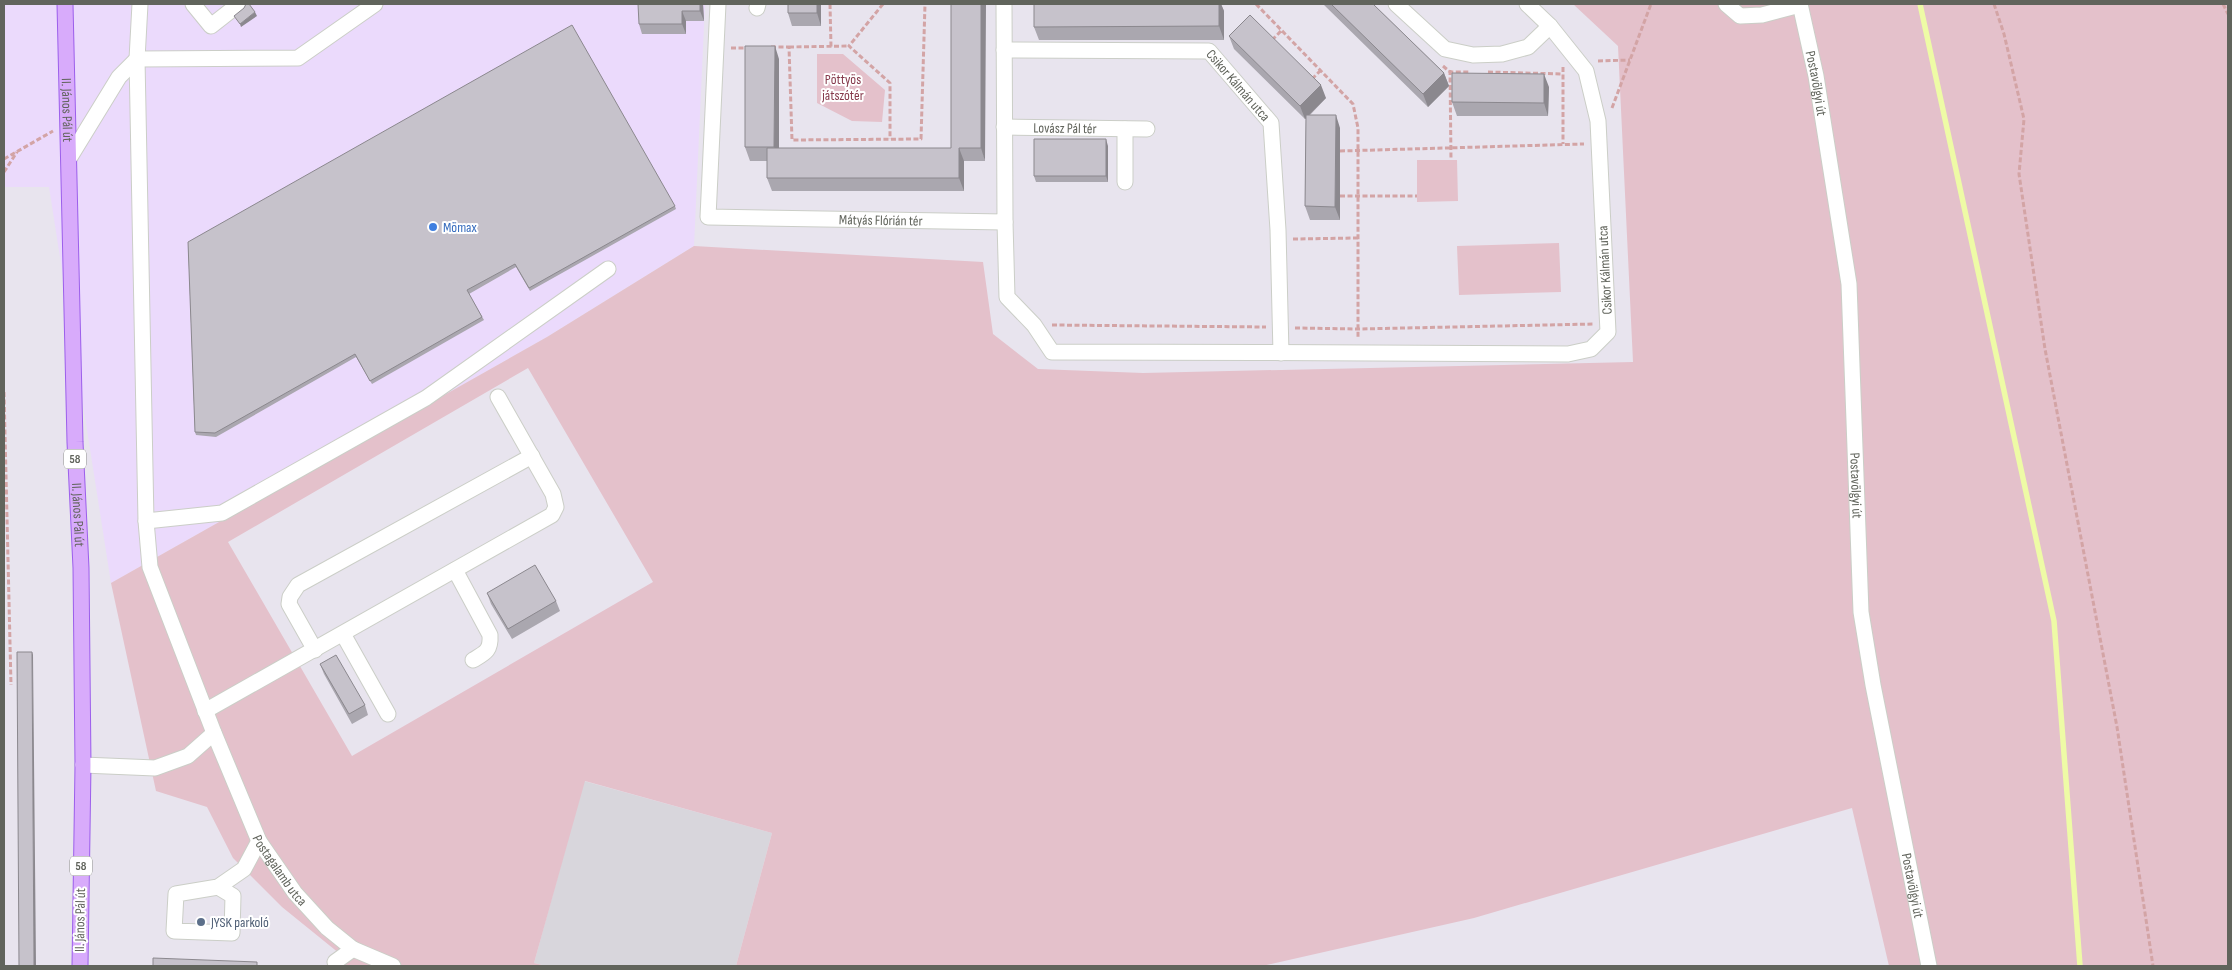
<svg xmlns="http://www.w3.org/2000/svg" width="2232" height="970" font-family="'Sofia Sans Condensed',sans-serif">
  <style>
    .commercial { fill: #ebdafc }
    .industrial { fill: #d8d6dc }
    .green { fill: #e4c1cb; fill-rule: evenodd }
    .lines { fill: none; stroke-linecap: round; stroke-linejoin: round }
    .stream { stroke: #eefba6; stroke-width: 5.5 }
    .minor-casing { stroke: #cbcec7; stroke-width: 17 }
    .major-casing { stroke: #9c5feb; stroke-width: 17 }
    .path { stroke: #d3a4a5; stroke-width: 3; stroke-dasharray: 5 2.5; stroke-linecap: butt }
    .minor { stroke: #fff; stroke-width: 15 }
    .major { stroke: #d8abfb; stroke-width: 15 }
    .wall { fill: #aaa7af }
    .shaded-wall { fill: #8b888e }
    .building { fill: #c6c2cb; stroke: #8b888e }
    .shop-dot { fill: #3f7fe0; stroke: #fff; stroke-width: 2 }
    .service-dot { fill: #5c6f8a; stroke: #fff; stroke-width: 2 }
    .labels { text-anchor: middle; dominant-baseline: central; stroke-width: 4; stroke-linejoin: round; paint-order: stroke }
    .shield { fill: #fff; stroke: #90928d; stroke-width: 1 }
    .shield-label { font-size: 12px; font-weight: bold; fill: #61645c }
    .park-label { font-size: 14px; fill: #85394b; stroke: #fff }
    .street-label { font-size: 14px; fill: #61645c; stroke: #fff }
    .shop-label { font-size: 14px; fill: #366cbe; stroke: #fff; text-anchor: start }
    .service-label { font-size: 14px; fill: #4e5e75; stroke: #fff; text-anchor: start }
  </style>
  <rect width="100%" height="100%" fill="#e8e4ee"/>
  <path class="commercial" d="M4,4H705L694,246L547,337L111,583L49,187H4Z"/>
  <path class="industrial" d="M584,781L772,833L736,966H546L534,963Z"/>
  <path class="green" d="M1573,4H2228V966H1889L1852,808L1474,918L1262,966H736L772,833L585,781L534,963L546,966H345V958L282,907L233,858L207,807L156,791L111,583L547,337L694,246L983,262L993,334L1038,369L1143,373L1633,362L1618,46ZM528,368L653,582L352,756L228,542Z
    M817,54H843L885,90L882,122L852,121L817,103Z
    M1417,160H1457L1458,201L1417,202Z
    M1559,243L1561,292L1459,295L1457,246Z"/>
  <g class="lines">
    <path class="stream" d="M1920,4L2054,621L2080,966"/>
    <g class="minor-casing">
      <g id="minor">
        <path id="s1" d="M140,4L137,59L146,521L150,567L214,733L259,841L295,893L327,928L353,949L393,966"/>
        <path d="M193,4L211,26L239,4"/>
        <path id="s2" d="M718,4L708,217L1005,222L1004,4"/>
        <path d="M1396,4L1445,49L1473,55L1502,54L1528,47L1550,26"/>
        <path d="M1726,4L1740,16L1762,15L1800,5"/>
        <path id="s3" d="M1800,4L1816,76L1849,284L1861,612L1873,685L1929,966"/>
        <path d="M757,8L758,4"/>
        <path id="s4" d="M1004,50L1209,51L1271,123L1278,230L1281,353"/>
        <path id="s5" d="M1004,127L1147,129"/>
        <path d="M70,157L119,77L137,59L298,58L375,4"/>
        <path d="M1125,182V129"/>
        <path d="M1005,222L1007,297L1034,325L1052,352C1224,353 1396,352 1568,354L1591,349L1608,332L1598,121L1586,71L1550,26L1527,4"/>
        <path d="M146,521L222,513L426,398L608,269"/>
        <path d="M455,570L490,635C491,651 485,653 473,660"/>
        <path d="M343,634L388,714"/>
        <path d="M315,650L289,604L290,597L298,585L532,456"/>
        <path d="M205,711L552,515L556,507L553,494L498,397"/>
        <path d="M83,765L155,768L188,756L214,733"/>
        <path d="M218,887L233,896L232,933L174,931L176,894L218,887L244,869L259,841"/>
        <path d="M335,962L353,949"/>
      </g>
    </g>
    <g class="major-casing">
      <g id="major">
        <path id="s6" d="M65,4L75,442L81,568L83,765L80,966"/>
      </g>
    </g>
    <path class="path" d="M830,4L831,47
      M883,4L849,46L890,83V139
      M1256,4L1353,104L1358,128V338
      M1994,4L2004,34L2024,119L2019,174L2045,349L2117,727L2153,966
      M2223,4L2228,14
      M1272,40L1282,30
      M771,47H789L792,140L921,139L925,4
      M789,47L849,46
      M731,48H748
      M1598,61L1630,60
      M1443,66L1450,72H1470
      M1563,67V144
      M1450,70L1451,160
      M1488,72L1563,74
      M1312,79L1321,70
      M1612,108L1651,4
      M1340,151L1584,144
      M4,159L53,131
      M4,172L17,152
      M1340,196H1417
      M1293,239L1358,238
      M1052,325L1266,327
      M1295,328L1358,329L1594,324
      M4,392L11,685"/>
    <use href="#minor" class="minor"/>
    <use href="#major" class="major"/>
  </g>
  <path class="wall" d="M703,4L704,21H686V34H642L639,24Z
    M821,4V26H792L788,13Z
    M951,4L985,161H964V191H772L767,178V161H750L745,147L779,59V148H951Z
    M1034,4H1221L1224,11V40H1039L1034,27Z
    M1323,4H1373L1444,73L1449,86L1428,107Z
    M1229,36L1326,98L1310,115L1340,128V220H1310L1305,206L1306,119H1305L1234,49Z
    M1549,87L1548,116H1457L1452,102Z
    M1108,146V182H1036L1034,176Z
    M675,206L676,209L530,291L516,267L469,294L484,320L372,384L356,357L216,437L196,435L195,432L188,242Z
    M487,593L556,601L560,611L512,639L491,604Z
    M320,664L365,705L368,715L352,724L324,674Z"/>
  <path class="shaded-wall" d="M700,4H703L704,21L700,11Z
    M817,4H821V26L817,13Z
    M981,4H986L985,161L981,148Z
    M1219,4H1221L1224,11V40L1219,26Z
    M682,11L686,21V34L682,24Z
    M255,12L257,16L241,27L240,24Z
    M775,46L779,59V161L774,147Z
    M1444,73L1449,86L1428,107L1423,94Z
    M1544,74L1549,87L1548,116L1544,103Z
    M1321,85L1326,98L1305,119L1300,106Z
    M1336,115L1340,128V220L1335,207Z
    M1106,139L1108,146V182L1106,176Z
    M959,148L964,161V191L959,178Z
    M32,652L33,655L36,966H34Z"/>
  <path class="building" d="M246,4H249L255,12L240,24L234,16L244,8Z
    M638,4H700V11H682V24H639Z
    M788,4H817V13H788Z
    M951,4H981V148H959V178H767V148H951Z
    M1034,4H1219V26L1034,27Z
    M1331,4H1373L1444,73L1423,94Z
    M1250,15L1321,85L1300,106L1229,36Z
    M572,25L675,206L529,288L515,264L467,290L482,317L370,381L355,354L215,433L195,432L188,242Z
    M745,46H775L774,147H745Z
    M1452,73L1544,74V103L1452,102Z
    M1306,115H1336L1335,207L1305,206Z
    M1034,139H1106V176H1034Z
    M535,565L556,601L508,629L487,593Z
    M17,652H32L34,966H19Z
    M336,655L365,705L349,714L320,664Z
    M153,958L257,962V966H153Z"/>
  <circle class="shop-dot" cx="433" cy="227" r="5"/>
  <circle class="service-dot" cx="201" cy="922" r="5"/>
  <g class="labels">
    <g class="shield">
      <rect x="64" y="449.5" width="22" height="19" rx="4"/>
      <rect x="70" y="856.5" width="22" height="19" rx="4"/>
    </g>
    <g class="shield-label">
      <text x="75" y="459">58</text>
      <text x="81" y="866">58</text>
    </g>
    <g class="park-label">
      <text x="843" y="79">Pöttyös<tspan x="843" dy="16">játszótér</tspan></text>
    </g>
    <g class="street-label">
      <text stroke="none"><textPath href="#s3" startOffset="81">Postavölgyi út</textPath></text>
      <text stroke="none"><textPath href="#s4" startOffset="250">Csikor Kálmán utca</textPath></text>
      <text stroke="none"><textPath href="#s6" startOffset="106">II. János Pál út</textPath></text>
      <text stroke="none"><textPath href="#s5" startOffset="61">Lovász Pál tér</textPath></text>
      <text stroke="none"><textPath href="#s2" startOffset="386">Mátyás Flórián tér</textPath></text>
      <text transform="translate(1605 270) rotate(-93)">Csikor Kálmán utca</text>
      <text stroke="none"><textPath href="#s3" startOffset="486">Postavölgyi út</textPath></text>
      <text stroke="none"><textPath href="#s6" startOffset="511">II. János Pál út</textPath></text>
      <text stroke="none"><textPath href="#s1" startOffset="894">Postagalamb utca</textPath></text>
      <text stroke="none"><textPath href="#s3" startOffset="891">Postavölgyi út</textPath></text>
      <text transform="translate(80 920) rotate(-89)">II. János Pál út</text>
    </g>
    <g class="shop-label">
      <text x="443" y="227">Mömax</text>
    </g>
    <g class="service-label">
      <text x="211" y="922">JYSK parkoló</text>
    </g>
  </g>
  <rect width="2232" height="970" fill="none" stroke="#61645c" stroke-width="10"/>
</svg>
